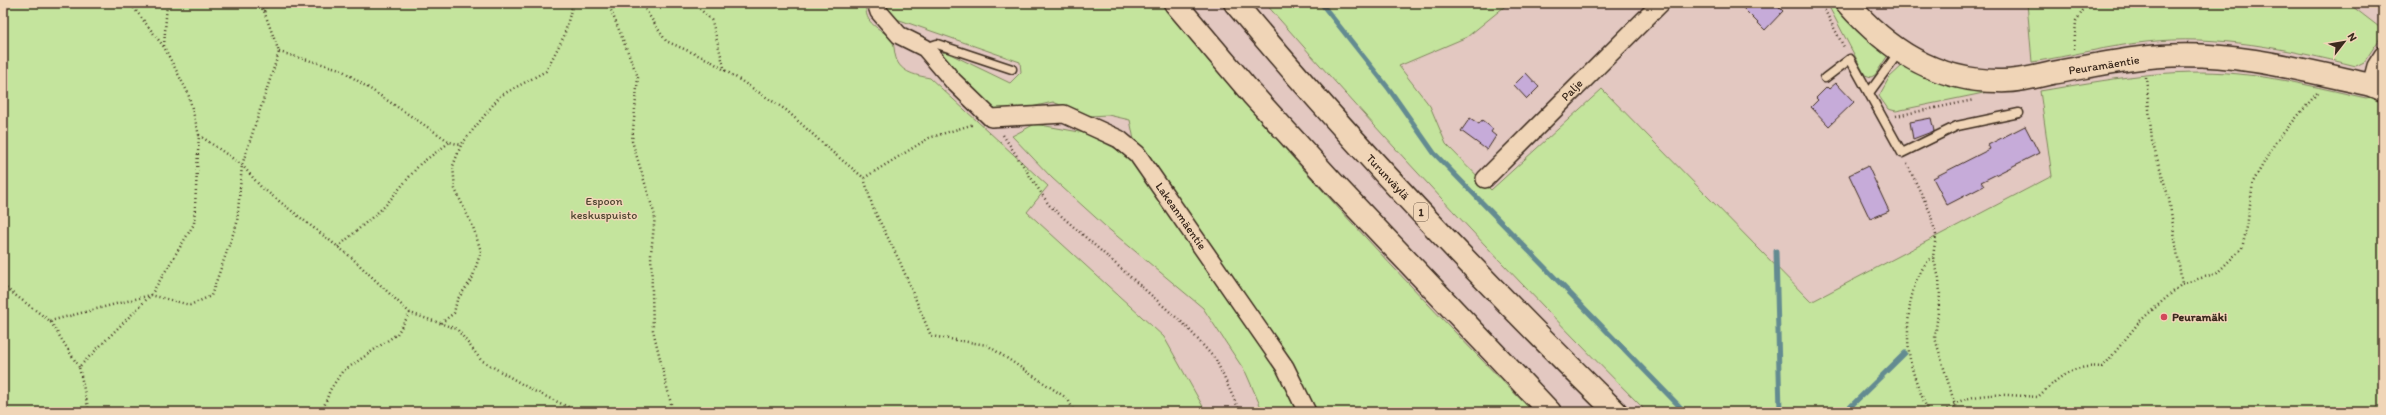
<svg xmlns="http://www.w3.org/2000/svg" width="2386" height="415" font-family="Itim,sans-serif">
  <style>
    .green { fill: #c4e49d; stroke: #80875e }
    .lines { fill: none; stroke-linecap: round; stroke-linejoin: round }
    .stream { stroke: #648b91; stroke-width: 5 }
    .building { fill: #c6abd9; stroke: #3b2a1e }
    .lane-casing { stroke: #3b2a1e; stroke-width: 11 }
    .street-casing { stroke: #3b2a1e; stroke-width: 20 }
    .secondary-casing { stroke: #3b2a1e; stroke-width: 25 }
    .highway-casing { stroke: #3b2a1e; stroke-width: 25 }
    .path { stroke: #3b2a1e; stroke-width: 2.5; stroke-dasharray: 1 3; stroke-linecap: butt }
    .lane { stroke: #f0d5b7; stroke-width: 8 }
    .street { stroke: #f0d5b7; stroke-width: 17 }
    .secondary { stroke: #f0d5b7; stroke-width: 22 }
    .highway { stroke: #f0d5b7; stroke-width: 22 }
    .poi-dot { fill: #d1495b; stroke: #f0d5b7; stroke-width: 1.5 }
    .labels { text-anchor: middle; dominant-baseline: central; stroke-width: 3; stroke-linejoin: round; paint-order: stroke }
    .shield { fill: #f0d5b7; stroke: #715d4c; stroke-width: 1 }
    .shield-label { font-size: 11px; font-weight: bold; fill: #3b2a1e }
    .street-label { font-size: 12px; fill: #3b2a1e; stroke: #f0d5b7 }
    .park-label { font-size: 12px; fill: #504631; stroke: #f0d5b7 }
    .poi-label { font-size: 12px; font-weight: bold; fill: #3b2a1e; stroke: #f0d5b7; text-anchor: start }
  </style>
  <rect width="100%" height="100%" fill="#e3c8c1"/>
  <filter id="ink" filterUnits="userSpaceOnUse"><feTurbulence type="fractalNoise" baseFrequency=".025" numOctaves="2"/><feDisplacementMap in="SourceGraphic" scale="8" xChannelSelector="R" yChannelSelector="G"/><feConvolveMatrix kernelMatrix="1 2 1 2 8 2 1 2 1" color-interpolation-filters="sRGB"/></filter>
  <g filter="url(#ink)">
    <path class="green" d="M3,3H866C864,26 879,26 891,39C894,42 894,49 895,54C898,72 914,75 930,78L1048,186L1027,212L1164,337L1206,412H3Z
      M882,3H1160C1277,145 1403,281 1533,412H1263L1246,373L1203,308L1105,226L1052,178L1012,136L1035,124L1085,133L1138,160L1130,120L1108,115L1088,116L1053,102L1014,111L988,108L937,54L946,52L1010,83L1021,72L1020,62L891,17Z
      M1265,3H1509L1467,37L1399,66L1430,106L1446,144L1491,190L1602,89L1811,302L2052,176L2040,91C2106,80 2172,67 2239,74C2282,78 2324,89 2366,98L2375,96L2383,100V412H1647C1515,280 1388,143 1265,3Z
      M1827,3H1838L1860,33L1888,55L1875,75L1871,77L1865,75Z
      M2027,3H2348L2383,30V34L2364,62L2356,66C2288,49 2216,34 2146,42C2108,46 2070,56 2032,62Z
      M1904,64L1998,90L1896,111L1888,109L1879,96L1889,78Z"/>
    <g class="lines">
      <path class="stream" d="M1321,3L1389,89L1434,153L1685,412
        M1776,251L1780,412
        M1845,412L1905,353"/>
    </g>
    <path class="building" d="M1738,3H1775L1783,11L1765,30Z
      M1526,73L1539,87L1527,99L1514,85Z
      M1836,83L1854,102L1829,126L1811,107L1818,100L1816,98L1827,87L1829,89Z
      M1470,118L1479,124L1482,120L1493,129L1491,132L1496,136L1487,150L1461,131Z
      M1931,118L1934,131L1913,139L1910,122Z
      M2025,126L2039,153L1981,182L1984,186L1947,205L1933,178L1990,149L1988,145Z
      M1868,166L1889,211L1870,219L1849,175Z"/>
    <g class="lines">
      <g class="lane-casing">
        <path id="lane" d="M925,48L937,44L1012,69
          M1825,78L1850,59L1902,153L1957,126L2019,113
          M1869,93L1899,52"/>
      </g>
      <g class="street-casing">
        <path id="street" d="M876,3L879,12L899,35L925,48L953,81L991,118L1064,114L1119,139L1137,154L1285,367L1307,412
          M2371,85L2376,66L2383,55
          M1485,179L1661,3"/>
      </g>
      <g class="secondary-casing">
        <path id="secondary" d="M1847,3C1887,49 1935,81 1998,81C2015,82 2035,77 2052,73C2088,67 2125,58 2162,56C2233,51 2303,70 2371,85L2383,90"/>
      </g>
      <g class="highway-casing">
        <path id="highway" d="M1175,3L1252,94L1333,183L1550,412
          M1235,3C1354,146 1483,281 1616,412"/>
      </g>
      <path class="path" d="M608,3L638,77L632,141L655,216L651,253L653,330L673,412
        M641,3L666,41L709,60L786,110L831,151L864,178L873,208L900,262L931,336L987,345L1068,399L1074,412
        M660,3H677
        M694,3L712,21L725,71
        M1821,3L1845,49
        M264,11L267,3
        M164,46L167,3
        M2074,49L2076,21L2088,3
        M279,52L340,69L450,142L461,145
        M2146,77L2152,141L2169,199L2182,284
        M1896,116L1974,100
        M199,135L242,165L261,187L351,257L410,313L457,329L481,360L532,390L579,412
        M1003,135L1049,205L1186,326L1216,360L1240,412
        M1907,164L1930,212L1936,235L1933,257L1939,278L1940,295L1935,338L1957,412
        M864,178L929,138L974,124
        M338,247L385,206L420,164L450,142
        M3,286L50,321L79,367
        M50,321L151,295L190,305L211,296L237,223L242,165L279,52L264,11L257,3
        M441,323L454,313L457,300L472,279L481,251L473,227L455,189L453,166L461,145L500,96L546,71L564,36L573,3
        M89,412L79,367L151,295L194,224L199,135L188,93L164,47L130,3
        M322,412L330,390L342,372L397,334L410,313
        M1928,412C1922,395 1913,377 1910,359C1905,329 1908,276 1933,257
        M1944,412C1967,389 2007,395 2038,397C2059,377 2072,364 2103,367L2140,321L2182,284L2217,273L2242,248L2247,227L2253,182L2275,143L2318,92"/>
      <use href="#lane" class="lane"/>
      <use href="#street" class="street"/>
      <use href="#secondary" class="secondary"/>
      <use href="#highway" class="highway"/>
    </g>
  </g>
  <circle class="poi-dot" cx="2164" cy="317" r="4"/>
  <g class="labels">
    <rect class="shield" x="1414" y="203" width="14" height="18" rx="3"/>
    <g class="shield-label">
      <text x="1421" y="212">1</text>
    </g>
    <g class="street-label">
      <text transform="translate(2104 65) rotate(-9)">Peuramäentie</text>
      <text transform="translate(1572 90) rotate(-46)">Palje</text>
      <text transform="translate(1388 177) rotate(47)">Turunväylä</text>
      <text transform="translate(1181 216) rotate(55)">Lakeanmäentie</text>
    </g>
    <g class="park-label">
      <text x="604" y="201">Espoon<tspan x="604" dy="14">keskuspuisto</tspan></text>
    </g>
    <g class="poi-label">
      <text x="2172" y="317">Peuramäki</text>
    </g>
  </g>
  <rect width="2386" height="415" fill="none" stroke="#f0d5b7" stroke-width="16"/>
  <rect x="8" y="8" width="2370" height="399" fill="none" stroke="#3b2a1e" stroke-width="1.5" filter="url(#ink)"/>
  <g transform="translate(2344 42) rotate(59)" stroke="#f0d5b7" stroke-width="3" paint-order="stroke">
  <path d="M0-3L7 15L0 10L-7 15Z" fill="#3b2a1e"/>
  <text y="-6" font-size="11" font-weight="bold" text-anchor="middle" fill="#3b2a1e">N</text>
  </g>
</svg>
